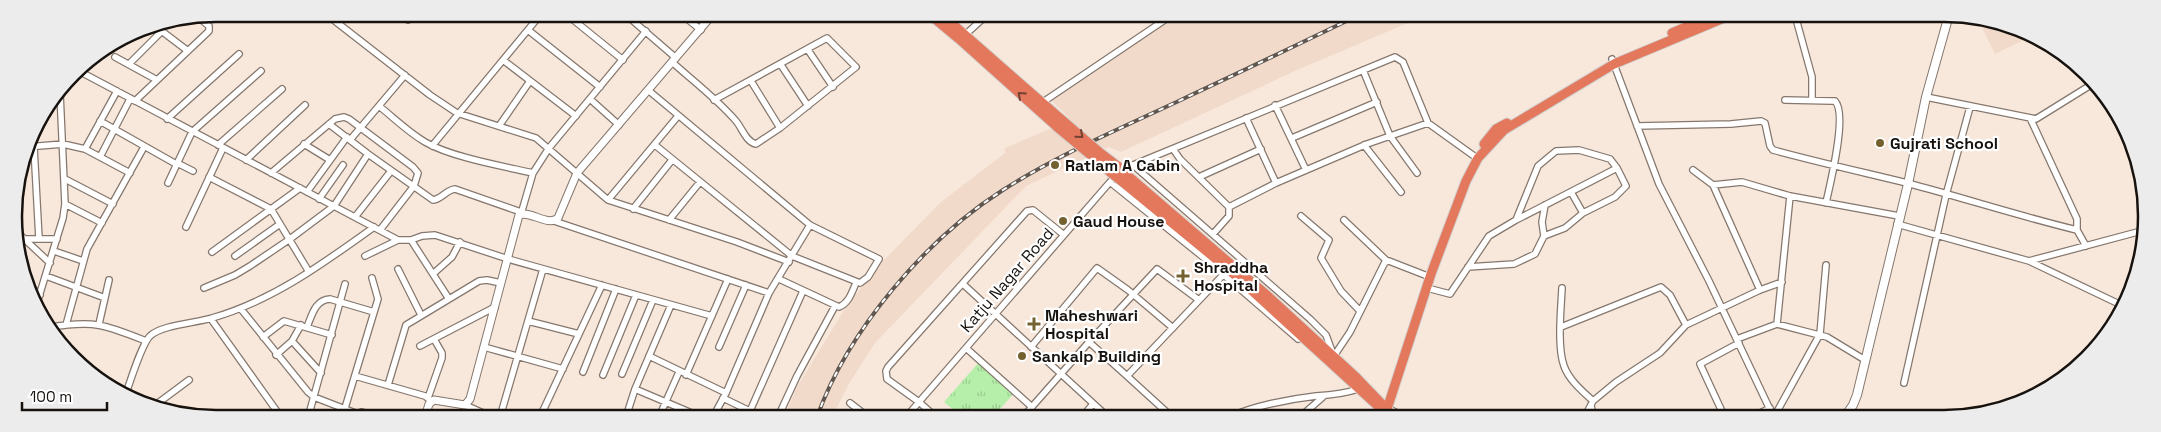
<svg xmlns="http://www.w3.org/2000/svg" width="2161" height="432" font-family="'Space Grotesk',sans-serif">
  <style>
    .built { fill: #f1daca }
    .grass { fill: url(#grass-tufts) }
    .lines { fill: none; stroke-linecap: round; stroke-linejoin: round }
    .minor-casing { stroke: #85776d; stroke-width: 8 }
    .tertiary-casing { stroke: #85776d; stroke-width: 9 }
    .secondary-casing { stroke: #85776d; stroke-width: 10 }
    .trunk-casing { stroke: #d1d0cf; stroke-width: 11 }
    .minor { stroke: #fff; stroke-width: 5.5 }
    .tertiary { stroke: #fff; stroke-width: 7 }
    .secondary { stroke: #fff; stroke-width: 8 }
    .trunk { stroke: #e4785c; stroke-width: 9 }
    .rail-casing { stroke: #5f5750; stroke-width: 4 }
    .rail { stroke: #fff; stroke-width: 2; stroke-dasharray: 5.5; stroke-linecap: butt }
    .trunk-bridge-casing { stroke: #d1d0cf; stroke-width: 11; stroke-linecap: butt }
    .trunk-bridge { stroke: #e4785c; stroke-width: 9 }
    .oneway { stroke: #734031 }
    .poi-dot { fill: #73612f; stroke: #fff; stroke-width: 2 }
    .labels { text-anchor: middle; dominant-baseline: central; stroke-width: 4.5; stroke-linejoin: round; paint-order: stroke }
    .poi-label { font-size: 16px; font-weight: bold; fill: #17120e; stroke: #fff; text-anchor: start }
    .street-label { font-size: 16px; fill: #17120e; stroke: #fff }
    .rim { fill: none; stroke: #17120e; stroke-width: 2.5 }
  </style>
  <defs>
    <pattern id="grass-tufts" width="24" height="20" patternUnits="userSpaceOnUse" patternTransform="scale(1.25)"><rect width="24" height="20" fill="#b5efa9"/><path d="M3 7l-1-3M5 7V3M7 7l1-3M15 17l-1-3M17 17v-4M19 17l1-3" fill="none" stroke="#9bcc90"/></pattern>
  </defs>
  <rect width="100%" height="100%" fill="#f8e8dc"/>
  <path class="built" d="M1174,15H1427L1297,70L1121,152L1109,147L1026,186L875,343L850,382L832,417H784L797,387L846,307L882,262L941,202L1005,153V148L1052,128L1068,117L1051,100L1113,60Z
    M1977,17L2032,36L1995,54Z"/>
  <path class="grass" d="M980,361L1016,391L993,417H962L944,402Z"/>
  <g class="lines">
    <g class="minor-casing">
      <path id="minor" d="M326,14L430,95L457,113L536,138L608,200L737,242L789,262
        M566,14L623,60
        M625,14L676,58
        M681,14L701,30
        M1795,15L1812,77V99
        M1026,16L1028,15
        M408,20L414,14
        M155,26L188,51
        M528,30L600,87
        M966,34L988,14
        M808,50L833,87
        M115,57L157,80
        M1612,59L1659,184L1709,281L1774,418
        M503,60L576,116
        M672,62C693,81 717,99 736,121C742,128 746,142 756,144L780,128L856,67L827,38L714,100
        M129,64L162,31
        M781,65L808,106
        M77,70L398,240H411L422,236L435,235L508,259L712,316
        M1363,70L1390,136L1417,173
        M751,81L780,128
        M648,90L810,225L879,259L868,277L860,283L792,256L655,145
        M1926,97L2036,119L2094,83
        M590,99L619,125
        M1785,100L1832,101H1835C1848,114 1830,184 1826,203
        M135,101L209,31V26L198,17
        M1043,102L1172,15
        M1275,105L1306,170
        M379,106C394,118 408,132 425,142C451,157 502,166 533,173
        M1246,118L1276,183L1367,144L1428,123
        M167,119L239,54
        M2031,120L2077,219V230
        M100,121L176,164
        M329,124L368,154L433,200C442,199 446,190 455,189L521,212
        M499,126L530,81
        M1637,126L1731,124L1761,121L1765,123L1770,146L1773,150C1817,162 1862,172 1907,183C1964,198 2019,216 2077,230L2086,246
        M1292,138L1377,102
        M350,140L405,75
        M304,144L330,160
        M218,145L282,89
        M1364,145L1401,192
        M432,146L541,14
        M27,147L63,144L85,149L130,173
        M34,147L39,239
        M85,149L117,91
        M1173,149L1180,159L1229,207V216L1213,234
        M100,157L130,99
        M246,160L305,105
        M177,163L193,171
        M1133,165L1310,319L1326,335L1333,354
        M1693,170L1713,185L1760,290
        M271,173L335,119L344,117L349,119L413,167L418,173L414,186L380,230
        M209,177L271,209L309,272
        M1199,177L1261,149
        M65,179L113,204
        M1110,182L1203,257L1298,339
        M168,183L192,132L261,71
        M1713,185L1742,182L1790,196L1899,216
        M307,192L347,137
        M1571,192L1583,213
        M319,199L343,165
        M608,200L678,116
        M65,204L102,223
        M1229,207L1276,183
        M633,209L672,160
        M521,214L533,173L549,148L646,31
        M1301,216L1329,240L1321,258L1341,291L1360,311
        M355,217L391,171
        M669,220L700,182
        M1344,220L1387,261
        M554,221L769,293
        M1897,224L2029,261L2145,230
        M186,227L223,148
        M18,233L50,263
        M1544,236L1542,222L1545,205
        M24,239H57
        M411,240L449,299
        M54,251L83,261
        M212,252L300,188
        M235,256L280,224
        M365,256L398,240
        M2029,261L2117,303
        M1468,267L1514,264L1535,254L1544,236L1565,228L1583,213L1615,197L1626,186L1617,168
        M398,269L421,315
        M434,273L452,257L460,242
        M46,276L105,298
        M779,279L839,307C849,303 852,292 856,283
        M26,283L40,295
        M963,284L1108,417
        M204,288L235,275L250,266L290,239L334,206L368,154
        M1427,288L1450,294L1489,236L1516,220L1538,166L1556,151L1579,150L1610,159L1617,168L1516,220
        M1562,288C1561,309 1557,347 1564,366C1569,380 1582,391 1593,401
        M37,303L63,218L65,204L60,93
        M241,309L308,392L314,397L358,414
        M211,319L276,410
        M528,321L579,334
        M99,324L109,280
        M1777,324L1790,196
        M66,325L87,249L144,147
        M51,327C95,320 106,325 146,341
        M307,327C312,315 315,300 330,299L374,312
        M1561,327L1661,287L1670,295L1686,325
        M263,337L284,321L332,335
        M1737,339L1777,324L1827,337L1865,360
        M292,341L321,373
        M1089,342L1157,269L1199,300
        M420,346L495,307
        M484,347L563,369
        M719,347L746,285
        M1031,347L1097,268L1128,290L1173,328
        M966,348L1032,407
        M276,355L292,341L301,325
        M649,356L726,393
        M1334,356L1350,332L1385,262L1389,261L1430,277
        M583,372L616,289
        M622,374L653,300
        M603,375L636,295
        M686,375L728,279
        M355,376L425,396L431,401
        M1904,383L1946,195L1970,107
        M388,385L406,325L479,281L487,280L501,283
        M635,389L701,417
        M125,396C130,383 141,345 150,336C161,325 196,323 212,318C272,301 324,263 374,227
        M428,398L442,358V353L434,339
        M723,398L762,417
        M850,403L868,417
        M465,405L492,417
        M1591,405L1593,418
        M154,406L189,380
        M345,408L378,299L372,278
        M750,411L803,291
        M542,413L556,417
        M309,414L345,284
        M357,417L361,412L381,417
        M500,417L543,269
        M540,417L602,285
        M626,417L635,389L671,305
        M659,417L679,372
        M713,417L726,393L769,293L810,225
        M778,417L797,376L835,306
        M850,417L857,409
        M906,417L1110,182L1133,165L1395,57L1403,62L1428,123L1474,156
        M936,417L919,402L887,379L886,371L888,367L1027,211L1033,210L1064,235
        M1023,417L1089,342L1127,376
        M1082,417L1093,404
        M1172,417L1127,376L1223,275
        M1230,417C1253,406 1290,399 1316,396C1331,395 1344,394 1358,389
        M1300,417L1324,396
        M1774,417L1820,334L1826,265
        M1584,418L1593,401L1616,382L1660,353L1686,325L1760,290L1782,282
        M1725,418L1700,364L1739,343
        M1750,418L1770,408"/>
    </g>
    <g class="tertiary-casing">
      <path id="tertiary" d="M425,417L429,404L434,400L465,405L470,399L519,215C531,210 547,227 558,218L577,173L713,14"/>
    </g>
    <g class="secondary-casing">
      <path id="secondary" d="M1389,410L1402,417
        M1844,418L1853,405L1857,395L1908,184L1926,97L1949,15"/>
    </g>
    <g class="trunk-casing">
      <path id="trunk" d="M929,14L959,39L1057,127
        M941,14L1062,120
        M1672,33L1714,15
        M1484,144L1496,129L1507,123
        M1098,151L1119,167
        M1093,157L1111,173
        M1127,175L1269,297L1356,377L1382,404
        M1120,180L1228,269L1380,408
        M1380 409a4 4 0 1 1 8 0a4 4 0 1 1-8 0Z
        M1388,406L1431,274L1466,181L1478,158L1504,130L1614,64L1731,15"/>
    </g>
    <use href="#minor" class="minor"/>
    <use href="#tertiary" class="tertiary"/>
    <use href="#secondary" class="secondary"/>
    <use href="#trunk" class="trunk"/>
    <g class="rail-casing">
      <path id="rail" d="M817,417C848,330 926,239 1003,190C1061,153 1124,127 1185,98C1243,71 1301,43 1359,15"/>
    </g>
    <use href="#rail" class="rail"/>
    <g class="trunk-bridge-casing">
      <path id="trunk-bridge" d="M1062,120L1098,151
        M1057,127L1093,157
        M1119,167L1127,175
        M1111,173L1120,180"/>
    </g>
    <use href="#trunk-bridge" class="trunk-bridge"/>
  </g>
  <defs><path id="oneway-chevron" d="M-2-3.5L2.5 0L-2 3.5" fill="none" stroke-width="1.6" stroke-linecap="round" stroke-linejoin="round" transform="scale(1.25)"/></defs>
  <g class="oneway">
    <use href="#oneway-chevron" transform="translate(1021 95) rotate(-138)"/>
    <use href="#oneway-chevron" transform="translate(1080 135) rotate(41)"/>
  </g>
  <g class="poi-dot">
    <circle cx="1880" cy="143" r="5"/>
    <circle cx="1055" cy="165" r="5"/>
    <circle cx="1063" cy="221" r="5"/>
    <path d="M1180.5 268.5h5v5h5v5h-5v5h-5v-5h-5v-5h5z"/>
    <path d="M1031.5 316.5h5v5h5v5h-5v5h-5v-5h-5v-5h5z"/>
    <circle cx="1022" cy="356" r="5"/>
  </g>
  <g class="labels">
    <g class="poi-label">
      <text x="1890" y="143">Gujrati School</text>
      <text x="1065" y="165">Ratlam A Cabin</text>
      <text x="1073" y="221">Gaud House</text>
      <text x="1194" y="267">Shraddha<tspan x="1194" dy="18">Hospital</tspan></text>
      <text x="1045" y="315">Maheshwari<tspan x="1045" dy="18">Hospital</tspan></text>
      <text x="1032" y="356">Sankalp Building</text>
    </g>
    <g class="street-label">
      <text transform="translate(1007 280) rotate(-49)">Katju Nagar Road</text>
    </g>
  </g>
  <path d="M0 0H2161V432H0ZM216 22H1944A194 194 0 0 1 2138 216V216A194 194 0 0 1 1944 410H216A194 194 0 0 1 22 216V216A194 194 0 0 1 216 22Z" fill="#ececec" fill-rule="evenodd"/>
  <path class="rim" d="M216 22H1944A194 194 0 0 1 2138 216V216A194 194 0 0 1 1944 410H216A194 194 0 0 1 22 216V216A194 194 0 0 1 216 22Z"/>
  <path d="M22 402v8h85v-8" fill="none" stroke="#17120e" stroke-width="2.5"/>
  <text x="30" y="402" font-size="15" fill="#17120e" stroke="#ffffff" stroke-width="4" paint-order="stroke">100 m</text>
</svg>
